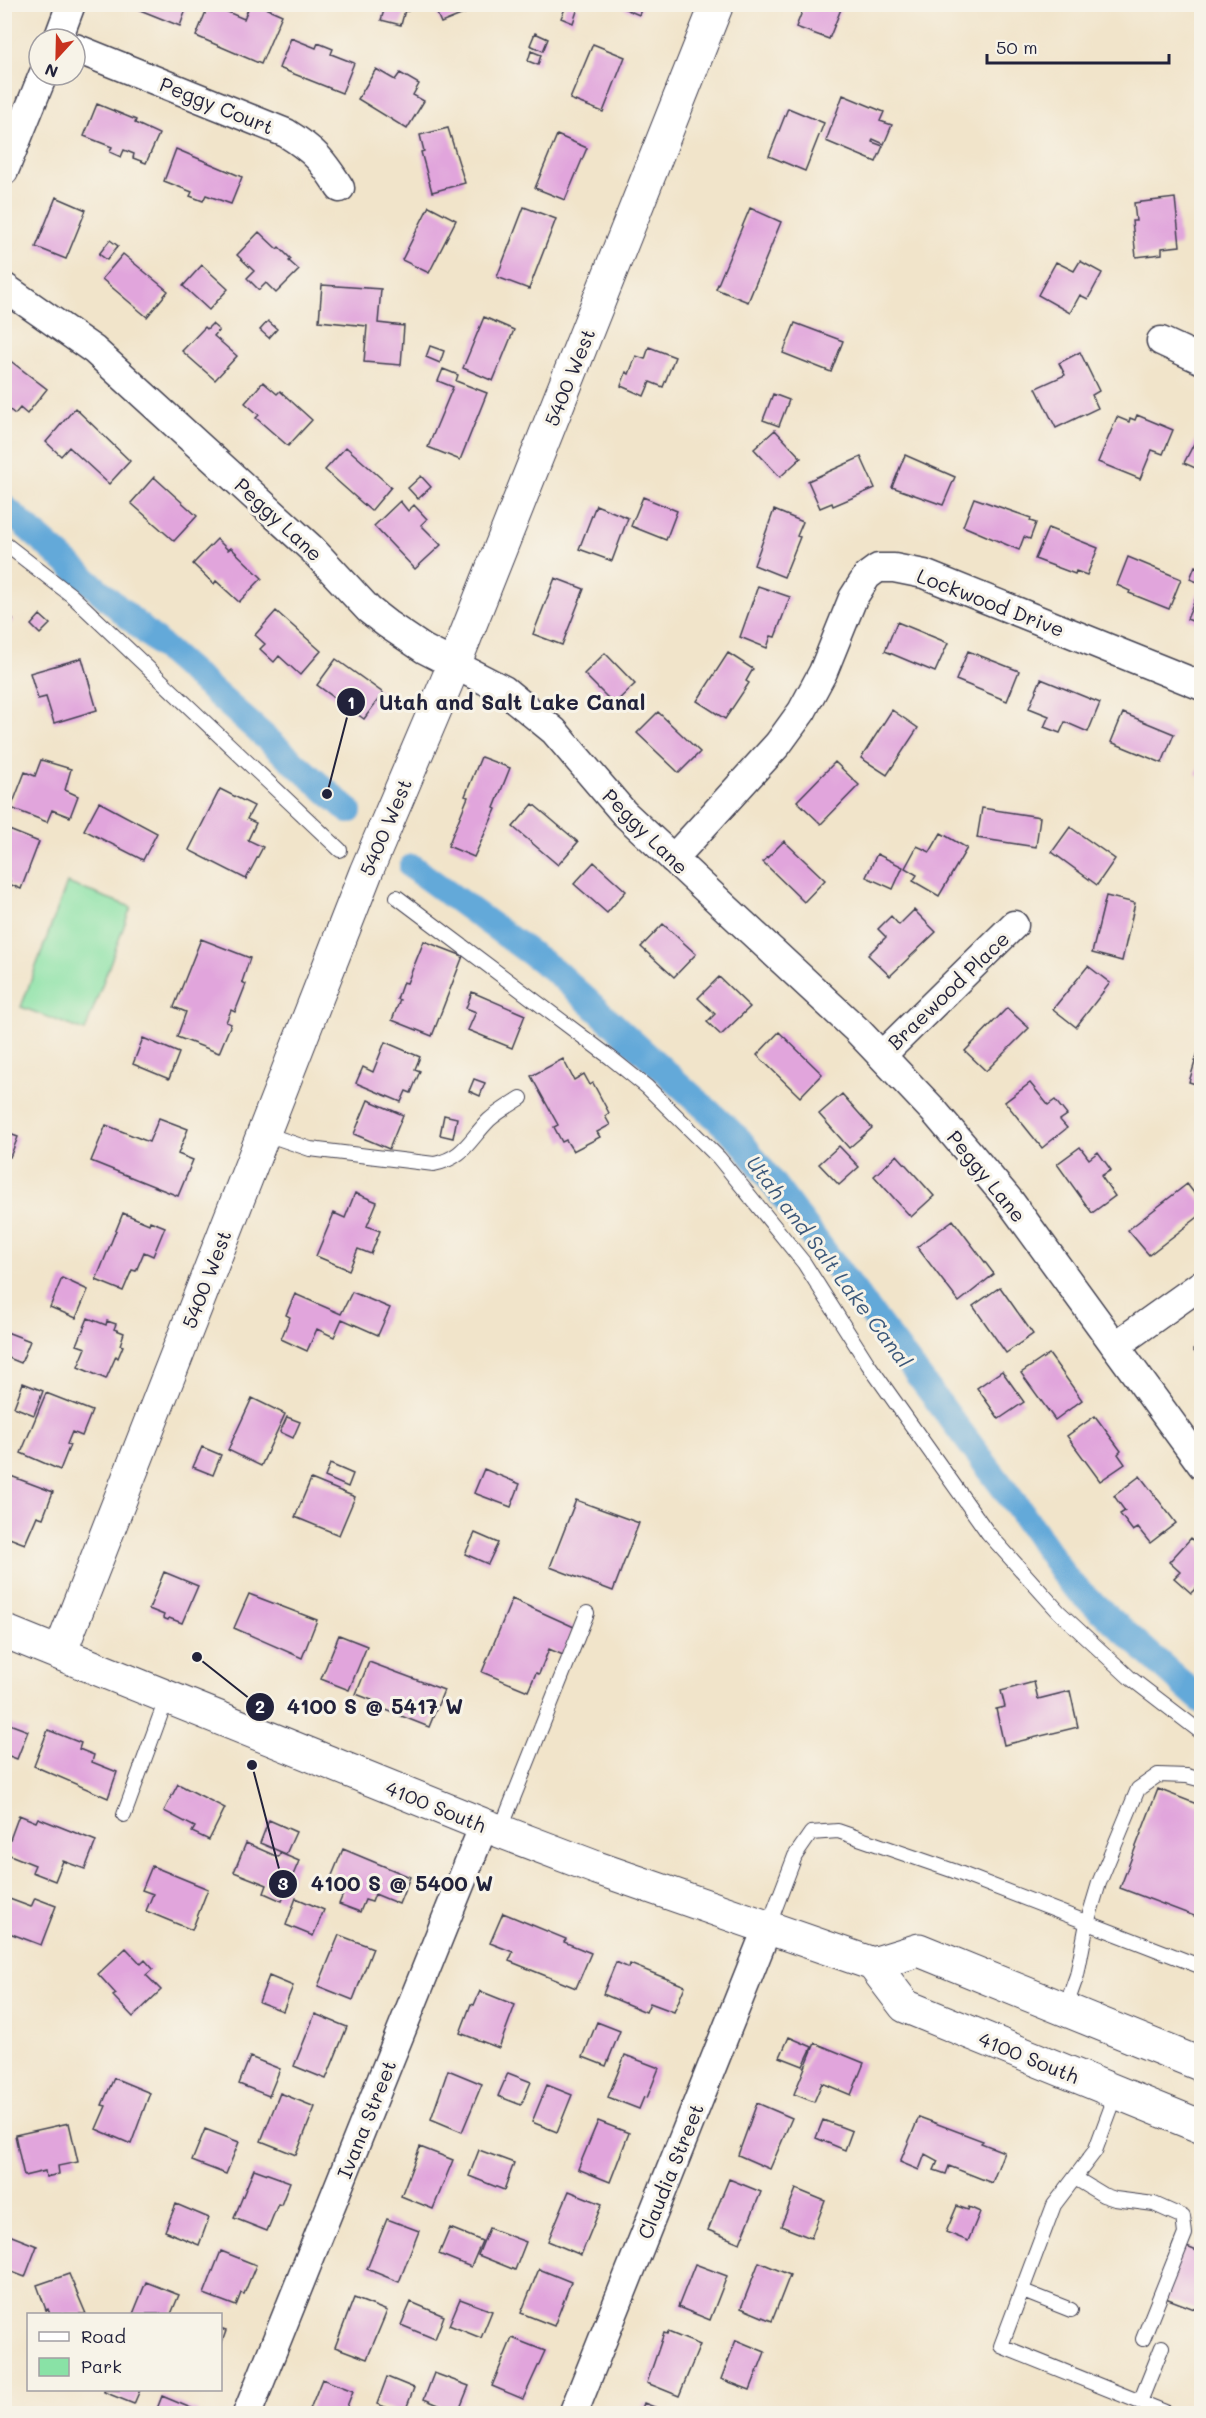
<svg xmlns="http://www.w3.org/2000/svg" width="1206" height="2418" font-family="Mali,sans-serif">
  <style>
    .green { fill: #89e2a6; stroke: #568270; stroke-width: 1.5 }
    .lines { fill: none; stroke-linecap: round; stroke-linejoin: round }
    .canal { stroke: #64a9d9; stroke-width: 26 }
    .building { fill: #e1a5dc }
    .lane-casing { stroke: #413f50; stroke-width: 16 }
    .street-casing { stroke: #413f50; stroke-width: 31 }
    .secondary-casing { stroke: #413f50; stroke-width: 35 }
    .lane { stroke: #fff; stroke-width: 14 }
    .street { stroke: #fff; stroke-width: 28 }
    .secondary { stroke: #fff; stroke-width: 33 }
    .labels { text-anchor: middle; dominant-baseline: central; stroke-width: 6; stroke-linejoin: round; paint-order: stroke }
    .street-label { font-size: 20px; fill: #22223b; stroke: #f7f3e8 }
    .water-label { font-size: 21px; font-style: italic; fill: #3c587a; stroke: #f7f3e8 }
    .leader { fill: none; stroke: #22223b; stroke-width: 2 }
    .callout-dot { fill: #22223b; stroke: #f7f3e8; stroke-width: 2 }
    .mark-label { font-size: 18px; text-anchor: middle; font-weight: bold; fill: #fff }
    .callout-label { font-size: 21px; text-anchor: middle; font-weight: bold; fill: #22223b; stroke: #f7f3e8; stroke-width: 6; stroke-linejoin: round; paint-order: stroke }
  </style>
  <rect width="100%" height="100%" fill="#f7f3e8"/>
  <filter id="ink" filterUnits="userSpaceOnUse"><feTurbulence type="fractalNoise" baseFrequency=".0167" numOctaves="2"/><feDisplacementMap in="SourceGraphic" scale="12" xChannelSelector="R" yChannelSelector="G"/><feConvolveMatrix kernelMatrix="1 2 1 2 8 2 1 2 1" color-interpolation-filters="sRGB"/></filter>
  <filter id="wash" filterUnits="userSpaceOnUse"><feTurbulence type="fractalNoise" baseFrequency=".008" numOctaves="4" result="noise"/><feDisplacementMap in="SourceGraphic" scale="24" xChannelSelector="R" yChannelSelector="G"/><feGaussianBlur stdDeviation="1.35" result="paint"/><feColorMatrix in="noise" values="0 0 0 0 0 0 0 0 0 0 0 0 0 0 0 0 0 1.4 0 .05"/><feComposite in="paint" operator="in"/></filter>
  <g filter="url(#wash)">
    <rect width="100%" height="100%" fill="#f1e4ca"/>
    <path class="green" d="M67,883L131,907L85,1031L21,1007Z"/>
    <g class="lines">
      <path class="canal" d="M4,507L349,811
        M412,867L555,971L740,1140L1017,1506L1069,1582L1202,1701"/>
    </g>
    <g id="blocks">
      <path class="building" d="M125,4H188L180,26Z
        M209,4L244,19L250,4H257L282,15L261,64L196,36Z
        M386,4H410L408,11L405,10L401,25L381,20Z
        M433,4H486V5L441,23Z
        M567,4L578,8L573,23L561,18Z
        M614,4H643L639,15Z
        M805,4H843L829,39L796,27Z
        M535,33L548,39L543,51L530,45Z
        M291,38L316,48L318,43L333,49L331,54L354,63L342,93L279,68Z
        M593,44L625,57L603,112L570,99Z
        M531,51L541,55L538,65L528,61Z
        M376,69L395,80L400,73L419,84L413,95L424,101L407,129L358,99Z
        M843,95L884,112L880,121L892,125L884,144L873,139L872,142L883,146L876,162L826,141Z
        M97,104L136,120L135,123L159,134L146,163L133,158L134,154L124,150L121,157L110,152L112,147L84,136Z
        M788,108L824,123L805,171L769,156Z
        M448,128L465,183L432,192L421,152L424,151L420,135Z
        M557,135L587,148L565,200L535,188Z
        M176,149L242,177L231,204L206,195L203,201L190,196L192,192L164,181Z
        M56,197L86,210L66,259L36,247Z
        M1175,198L1180,246L1162,248V254L1136,257L1132,221H1136L1134,203Z
        M429,206L456,220L429,273L402,260Z
        M524,207L556,219L529,289L497,277Z
        M750,208L781,222L748,302L716,289Z
        M259,232L277,249L279,247L291,259L289,261L299,270L276,293L266,283L259,290L247,278L254,271L237,255Z
        M110,240L118,246L107,260L99,254Z
        M123,254L168,291L147,317L102,279Z
        M1080,261L1102,273L1088,299L1080,295L1070,313L1038,295L1056,262L1074,271Z
        M202,265L228,289L209,310L183,286Z
        M322,285L381,289L378,323L404,326L401,365L364,362L367,326L319,321Z
        M484,317L514,330L493,381L463,368Z
        M268,321L277,329L269,338L260,330Z
        M795,323L843,341L831,372L783,353Z
        M212,324L219,330L214,336L237,356L215,380L182,351L205,327L207,329Z
        M430,346L444,351L440,363L426,357Z
        M649,347L675,357L663,387L650,382L644,396L621,386L626,372L629,374L636,356L645,359Z
        M1080,352L1099,391L1092,395L1098,408L1056,428L1036,388L1065,375L1059,363Z
        M4,356L47,389L27,414L20,408L15,414L5,406L9,400L4,396Z
        M443,369L458,375L456,381L487,393L460,460L428,447L453,387L438,381Z
        M263,382L277,394L280,391L312,420L288,446L256,418L259,415L245,403Z
        M773,394L789,400L779,426L763,420Z
        M75,408L130,461L109,484L69,447L61,456L46,442Z
        M1137,415L1173,430L1163,454L1152,450L1140,479L1098,462L1117,417L1129,422L1130,418L1135,420Z
        M1202,428V471L1184,463Z
        M775,430L801,458L780,477L754,449Z
        M346,447L391,487L371,511L325,470Z
        M905,455L955,477L943,505L892,487Z
        M861,457L875,488L833,506L832,503L820,508L808,481Z
        M421,476L431,487L418,499L408,488Z
        M154,477L197,516L174,541L131,503Z
        M643,497L677,511L666,540L631,526Z
        M974,498L1031,518L1030,521L1036,523L1030,539L1024,537L1019,550L963,526Z
        M400,501L408,511L414,505L427,519L421,525L441,545L415,569L374,526Z
        M596,505L628,518L612,561L579,549Z
        M774,510L803,522L797,536L800,537L784,577L754,565Z
        M1048,528L1098,548L1087,575L1076,571L1075,574L1035,559Z
        M217,539L228,550L231,548L262,578L239,602L216,581L214,584L193,564Z
        M1128,557L1181,579L1169,609L1129,593L1130,591L1117,585Z
        M1195,566L1202,569L1200,583L1190,579Z
        M555,578L584,589L562,645L533,634Z
        M758,586L790,597L775,637L771,636L767,648L740,637Z
        M1201,586H1202V625L1187,619Z
        M276,611L321,651L300,675L279,656L274,662L260,649L265,644L255,635Z
        M4,614L13,620L4,632Z
        M40,615L50,624L40,634L31,625Z
        M897,622L948,643L935,672L885,651Z
        M968,651L1019,671L1007,701L956,680Z
        M605,653L635,684L614,704L584,674Z
        M728,653L753,669L746,681L749,683L725,719L697,701Z
        M82,658L97,710L54,723L46,697L38,699L30,673Z
        M336,659L383,693L364,719L317,685Z
        M1041,679L1100,703L1088,732L1065,722L1060,733L1044,727L1049,716L1029,708Z
        M892,710L918,728L887,775L861,758Z
        M658,712L700,752L679,773L637,733Z
        M1123,713L1174,734L1162,763L1111,742Z
        M481,757L510,768L494,808L496,809L474,857L448,846L468,797L465,796Z
        M41,760L71,769L65,790L78,796L70,817L52,810L47,822L11,808L25,772L35,776Z
        M1201,761H1202V777L1196,774Z
        M835,762L859,785L821,824L797,801Z
        M220,789L254,806L247,819L256,823L248,840L263,847L246,879L189,850Z
        M99,802L157,833L143,860L84,830Z
        M533,804L578,842L558,865L513,827Z
        M982,808L1040,817L1036,847L977,838Z
        M1070,827L1115,859L1097,885L1052,852Z
        M4,828L39,842L21,889L9,884L10,881L4,879Z
        M941,833L967,848L939,896L913,881L917,875L905,868L917,846L930,852Z
        M784,841L825,880L804,902L763,862Z
        M877,854L903,867L893,889L866,877Z
        M594,862L626,891L607,913L574,884Z
        M1106,896L1135,903L1122,961L1092,953Z
        M914,910L936,932L890,976L868,955L886,937L878,929L891,916L899,925Z
        M663,924L696,954L674,977L641,947Z
        M201,939L250,958L242,982L246,984L235,1012L231,1010L226,1022L231,1024L219,1053L177,1037L186,1012L174,1007Z
        M424,941L463,956L432,1036L392,1020L400,1000L397,999L403,982L407,983Z
        M1088,966L1110,983L1076,1027L1053,1009Z
        M719,977L750,1007L721,1035L707,1022L715,1014L698,998Z
        M472,992L525,1015L512,1048L468,1030L476,1012L466,1008Z
        M1007,1008L1029,1028L986,1071L965,1051Z
        M779,1032L822,1074L800,1097L757,1055Z
        M143,1038L179,1053L169,1079L133,1064Z
        M385,1042L420,1057L415,1069L420,1071L411,1093L406,1091L401,1102L356,1083L363,1067L373,1072Z
        M1201,1042H1202V1086L1189,1082Z
        M563,1059L574,1080L584,1074L590,1085L593,1083L609,1113L605,1116L610,1125L597,1132L600,1137L573,1151L566,1140L562,1142L554,1127L558,1125L531,1076Z
        M474,1079L485,1083L480,1096L469,1091Z
        M1030,1083L1048,1105L1055,1100L1067,1115L1060,1120L1067,1128L1042,1148L1005,1102Z
        M842,1094L872,1128L849,1148L819,1114Z
        M368,1100L403,1115L389,1149L354,1134Z
        M444,1115L457,1118L453,1138L440,1135Z
        M159,1118L188,1129L178,1154L193,1160L178,1196L91,1161L106,1125L149,1142Z
        M4,1132L18,1137L10,1157L4,1155Z
        M839,1146L859,1167L839,1185L819,1164Z
        M1080,1147L1089,1159L1098,1152L1111,1170L1101,1176L1115,1196L1092,1213L1057,1164Z
        M897,1155L934,1196L911,1217L874,1176Z
        M1187,1184L1202,1203V1214L1149,1255L1128,1230Z
        M355,1193L377,1202L367,1226L380,1231L371,1254L358,1249L349,1270L316,1256L334,1213L345,1218Z
        M123,1213L149,1224L150,1221L165,1227L153,1256L144,1252L136,1271L132,1270L123,1291L96,1280Z
        M953,1220L994,1274L959,1302L917,1247Z
        M62,1278L88,1290L76,1318L50,1307Z
        M1000,1287L1033,1334L1006,1353L973,1306Z
        M352,1292L390,1308L378,1335L342,1319L334,1337L317,1329L307,1351L281,1339L290,1317L286,1315L295,1294L341,1314Z
        M88,1318L106,1325L107,1321L116,1324L114,1329L124,1333L120,1345L123,1346L118,1358L116,1356L106,1379L78,1367L86,1348L77,1345Z
        M4,1331L30,1341L21,1363L4,1356Z
        M1202,1344V1361L1193,1350Z
        M1049,1354L1082,1400L1055,1420L1021,1373Z
        M1002,1371L1024,1402L999,1419L977,1388Z
        M23,1383L43,1391L34,1415L14,1407Z
        M46,1393L92,1411L82,1436L72,1432L67,1444L70,1445L60,1470L21,1453Z
        M252,1398L285,1414L261,1466L228,1450Z
        M1095,1416L1121,1451L1118,1454L1125,1464L1100,1481L1067,1436Z
        M287,1417L300,1422L293,1438L280,1432Z
        M202,1447L221,1455L213,1475L193,1467Z
        M330,1464L353,1474L348,1487L325,1477Z
        M484,1469L520,1484L511,1507L474,1493Z
        M8,1475L53,1492L43,1518L37,1516L25,1544L4,1536V1485Z
        M1140,1476L1176,1523L1150,1543L1138,1528L1133,1531L1120,1514L1125,1511L1114,1496Z
        M311,1479L355,1497L339,1535L295,1517Z
        M576,1500L639,1523L613,1591L550,1567Z
        M475,1533L498,1543L488,1564L465,1554Z
        M1191,1538L1202,1548V1593L1196,1588L1191,1593L1174,1578L1180,1572L1169,1562Z
        M164,1572L198,1586L182,1623L169,1618L168,1620L163,1618L164,1615L149,1609Z
        M249,1594L317,1620L302,1658L234,1628Z
        M512,1599L574,1627L563,1655L549,1649L539,1674L536,1673L528,1691L482,1672Z
        M339,1635L367,1646L349,1690L321,1679Z
        M369,1662L444,1690L429,1727L381,1708L382,1704L356,1694Z
        M1034,1682L1038,1699L1070,1691L1078,1727L1004,1745L996,1709L1005,1707L1001,1691Z
        M4,1722L28,1731L17,1759L4,1754Z
        M48,1730L81,1743L79,1749L94,1755L92,1762L117,1772L108,1798L34,1766Z
        M178,1784L225,1808L209,1840L192,1832L195,1827L164,1811Z
        M1158,1789L1202,1806V1919L1120,1888Z
        M19,1815L36,1822L38,1818L96,1841L85,1869L63,1861L55,1881L32,1872L35,1865L5,1853Z
        M269,1820L296,1832L286,1854L260,1843Z
        M246,1843L278,1857L280,1853L299,1861L282,1901L264,1893L267,1885L234,1872Z
        M343,1849L410,1877L399,1904L375,1894L372,1902L365,1900L360,1912L339,1904L344,1892L328,1885Z
        M152,1866L208,1889L192,1930L146,1911L153,1894L142,1890Z
        M4,1897L31,1907L35,1898L56,1906L41,1945L4,1931Z
        M296,1898L324,1910L313,1936L286,1925Z
        M503,1913L566,1939L564,1942L591,1953L576,1988L509,1961L513,1952L490,1943Z
        M339,1935L373,1948L353,2000L318,1986Z
        M126,1948L141,1964L145,1960L153,1969L146,1975L161,1990L133,2017L113,1996L116,1994L98,1974Z
        M616,1962L629,1968L630,1964L685,1986L674,2012L650,2003L646,2012L603,1994Z
        M269,1976L293,1986L283,2011L259,2002Z
        M480,1991L515,2005L499,2048L460,2033L471,2004L474,2005Z
        M315,2014L347,2027L326,2079L294,2066Z
        M597,2022L620,2031L606,2066L583,2057Z
        M789,2037L812,2047L803,2066L780,2057Z
        M815,2043L864,2063L851,2095L822,2083L814,2102L794,2094Z
        M625,2055L659,2068L647,2098L644,2097L639,2109L608,2097Z
        M250,2057L280,2069L269,2096L239,2084Z
        M448,2070L482,2084L462,2132L431,2119Z
        M508,2073L531,2082L521,2105L498,2096Z
        M114,2078L150,2093L131,2144L96,2129L106,2106L102,2105Z
        M547,2085L572,2095L557,2132L532,2122Z
        M280,2093L315,2107L296,2155L261,2141Z
        M757,2103L792,2118L770,2169L738,2155Z
        M919,2117L983,2141L981,2143L1004,2152L992,2183L949,2166L946,2174L934,2170L938,2161L925,2154L919,2170L900,2162Z
        M823,2120L852,2131L845,2150L816,2138Z
        M598,2121L629,2133L610,2182L578,2169Z
        M69,2123L78,2162L58,2166L59,2174L46,2177L45,2171L24,2176L15,2135Z
        M205,2129L239,2142L226,2174L192,2161Z
        M420,2147L453,2160L433,2209L401,2196Z
        M479,2150L514,2163L504,2190L469,2176Z
        M254,2169L290,2182L281,2205L278,2204L267,2231L234,2218Z
        M729,2179L761,2192L740,2243L708,2230Z
        M796,2189L825,2201L811,2238L781,2226Z
        M569,2191L602,2204L581,2255L548,2241Z
        M176,2204L209,2218L199,2245L165,2231Z
        M957,2206L968,2210L969,2207L980,2212L968,2241L946,2232Z
        M387,2219L419,2231L399,2282L367,2269Z
        M450,2228L482,2241L471,2267L439,2254Z
        M489,2228L526,2242L515,2270L478,2255Z
        M4,2233L37,2246L25,2277L4,2269Z
        M1174,2242L1202,2253V2312L1155,2294Z
        M221,2251L256,2265L244,2294L241,2293L236,2306L204,2294Z
        M759,2262L790,2275L772,2321L741,2308Z
        M695,2264L727,2276L710,2320L678,2307Z
        M539,2269L571,2282L554,2326L521,2313Z
        M69,2274L86,2314H50L48,2309L46,2310L37,2285Z
        M146,2282L179,2295L171,2314H133Z
        M354,2298L387,2311L367,2359L335,2347Z
        M460,2299L492,2311L481,2338L449,2325Z
        M411,2302L444,2316L435,2339L401,2325Z
        M220,2329L226,2331L221,2345H220Z
        M668,2332L700,2345L679,2396L647,2383L664,2333L667,2334Z
        M512,2338L545,2351L523,2399L492,2386Z
        M736,2340L765,2352L750,2390L721,2379Z
        M434,2373L469,2386L458,2413L424,2399Z
        M387,2377L414,2388L404,2414L377,2404Z
        M322,2379L353,2391L344,2414H308Z
        M104,2390H140L134,2404L104,2392Z
        M162,2396L198,2411L197,2414H155Z
        M644,2403L670,2413V2414H640Z"/>
    </g>
  </g>
  <g filter="url(#ink)">
    <use href="#blocks" fill-opacity="0" stroke="#413f50" stroke-width="1.5"/>
    <g class="lines">
      <g class="lane-casing">
        <path id="lane" d="M4,543L71,595L340,850
          M397,897L611,1058L647,1087L719,1158L804,1263L868,1364L988,1533L1059,1612L1129,1677L1202,1733
          M263,1133L310,1149L434,1164C464,1158 469,1140 489,1120C498,1112 510,1105 521,1098
          M124,1815L167,1697
          M500,1831L587,1613
          M768,1927L795,1856L811,1833L838,1831L954,1871L1202,1967
          M1065,2009L1077,1975L1087,1923L1099,1883L1138,1789L1158,1775L1187,1776L1202,1780
          M1117,2092L1095,2151L1054,2205L1001,2346L1170,2414
          M1075,2178L1103,2195L1115,2199L1154,2204L1183,2217L1185,2234L1143,2339
          M1023,2291L1071,2310
          M1140,2402L1162,2347"/>
      </g>
      <g class="street-casing">
        <path id="street" d="M58,39L71,4
          M75,48L286,133C315,151 322,160 340,188
          M4,171L43,75
          M4,287L94,350L312,549L369,610L387,624L424,649L504,690L554,731L624,813L857,1030L933,1110L1009,1200L1202,1465
          M1161,341L1202,360
          M673,859L778,744L802,711L823,672L853,598L867,576L878,568H894L924,574L1202,686
          M882,1055L1014,925
          M1115,1346L1202,1284
          M247,2414L484,1825
          M573,2414L767,1929"/>
      </g>
      <g class="secondary-casing">
        <path id="secondary" d="M4,1631L484,1825L597,1868L873,1964L919,1950L1202,2065
          M60,1653L366,872L454,665L717,4
          M873,1964L905,2006L1202,2127"/>
      </g>
      <use href="#lane" class="lane"/>
      <use href="#street" class="street"/>
      <use href="#secondary" class="secondary"/>
    </g>
  </g>
  <g class="labels">
    <g class="street-label">
      <text transform="translate(217 105) rotate(22)">Peggy Court</text>
      <text transform="translate(569 377) rotate(-68)">5400 West</text>
      <text transform="translate(279 519) rotate(43)">Peggy Lane</text>
      <text transform="translate(991 602) rotate(21)">Lockwood Drive</text>
      <text transform="translate(385 827) rotate(-67)">5400 West</text>
      <text transform="translate(646 831) rotate(45)">Peggy Lane</text>
      <text transform="translate(948 990) rotate(-44)">Braewood Place</text>
      <text transform="translate(987 1176) rotate(51)">Peggy Lane</text>
      <text transform="translate(206 1279) rotate(-69)">5400 West</text>
      <text transform="translate(436 1806) rotate(22)">4100 South</text>
      <text transform="translate(1029 2057) rotate(22)">4100 South</text>
      <text transform="translate(366 2119) rotate(-68)">Ivana Street</text>
      <text transform="translate(670 2171) rotate(-68)">Claudia Street</text>
    </g>
    <g class="water-label">
      <text transform="translate(830 1261) rotate(53)">Utah and Salt Lake Canal</text>
    </g>
  </g>
  <path class="leader" d="M327 794L351 702M197 1657L260 1707M252 1765L283 1884"/>
  <g class="callout-dot">
    <circle cx="327" cy="794" r="6"/>
    <circle cx="197" cy="1657" r="6"/>
    <circle cx="252" cy="1765" r="6"/>
    <circle cx="351" cy="702" r="15"/>
    <circle cx="260" cy="1707" r="15"/>
    <circle cx="283" cy="1884" r="15"/>
  </g>
  <g class="mark-label">
    <text x="351" y="709">1</text>
    <text x="260" y="1713">2</text>
    <text x="283" y="1890">3</text>
  </g>
  <g class="callout-label">
    <text x="512" y="710">Utah and Salt Lake Canal</text>
    <text x="375" y="1714">4100 S @ 5417 W</text>
    <text x="402" y="1891">4100 S @ 5400 W</text>
  </g>
  <rect width="1206" height="2418" fill="none" stroke="#f7f3e8" stroke-width="24"/>
  <rect x="27" y="2313" width="195" height="78" fill="#f7f3e8" stroke="#a29fa3" stroke-width="1.5"/>
  <rect x="39" y="2332" width="30" height="9" fill="#ffffff" stroke="#a29fa3" stroke-width="1.5"/>
  <text x="81" y="2343" font-size="18" fill="#22223b">Road</text>
  <rect x="39" y="2358" width="30" height="18" fill="#89e2a6" stroke="#a29fa3" stroke-width="1.5"/>
  <text x="81" y="2373" font-size="18" fill="#22223b">Park</text>
  <g transform="translate(57 57) rotate(202)"><circle r="28" fill="#f7f3e8" stroke="#a29fa3" stroke-width="1.5"/>
  <path d="M0-4.5L10 22L0 15L-10 22Z" fill="#c8321e"/>
  <text y="-9" font-size="16" font-weight="bold" text-anchor="middle" fill="#22223b">N</text>
  </g>
  <path d="M987 54v9h182v-9" fill="none" stroke="#22223b" stroke-width="3"/>
  <text x="996" y="54" font-size="18" fill="#22223b" stroke="#f7f3e8" stroke-width="4.5" paint-order="stroke">50 m</text>
</svg>
